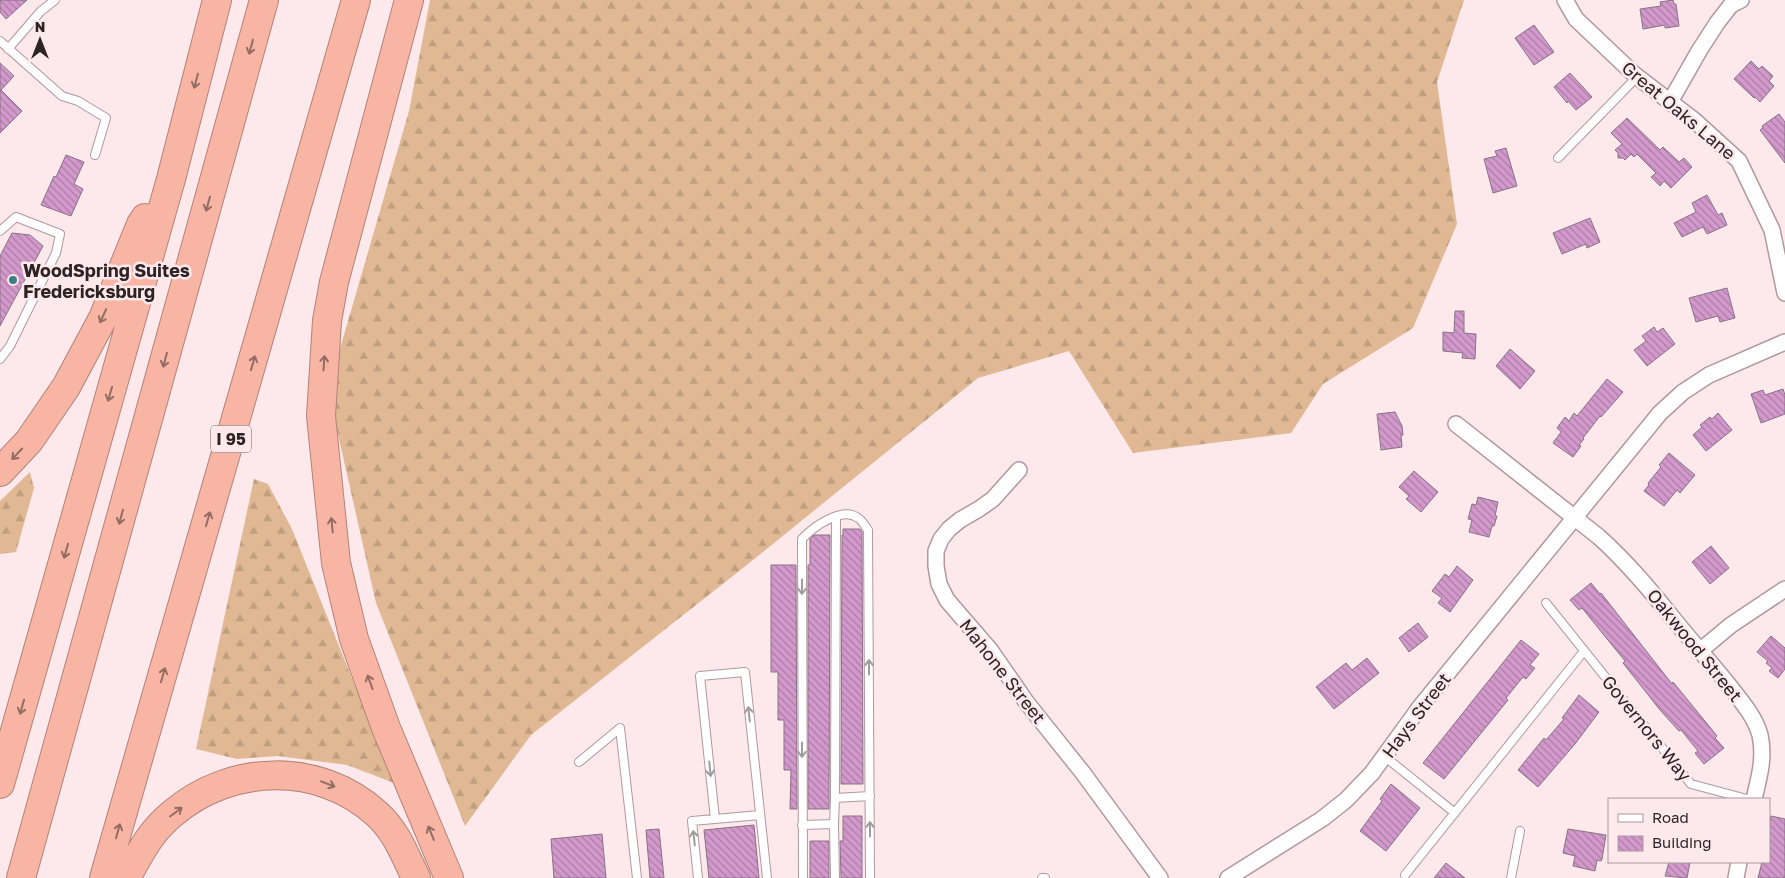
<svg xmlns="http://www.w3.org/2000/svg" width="1785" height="878" font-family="'Golos Text',sans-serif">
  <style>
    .forest { fill: url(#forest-firs) }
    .building { fill: url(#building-back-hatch); stroke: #857483 }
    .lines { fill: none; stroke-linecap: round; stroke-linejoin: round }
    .lane-casing { stroke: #b1989e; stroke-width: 10 }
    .street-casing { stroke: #b1989e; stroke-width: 18 }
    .highway-casing { stroke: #b28278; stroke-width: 30 }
    .lane { stroke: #fff; stroke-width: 8 }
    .street { stroke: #fff; stroke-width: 15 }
    .highway { stroke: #f9b5a4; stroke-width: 28 }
    .oneway { stroke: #936c64 }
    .oneway2 { stroke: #a09c9d }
    .poi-dot { fill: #398187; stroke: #fde8ec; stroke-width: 2 }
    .labels { text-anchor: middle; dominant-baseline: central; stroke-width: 5; stroke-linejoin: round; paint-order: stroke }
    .shield { fill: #fde8ec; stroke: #6b5e61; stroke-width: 1 }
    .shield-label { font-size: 16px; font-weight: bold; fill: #2d2325 }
    .street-label { font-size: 18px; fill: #2d2325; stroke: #fde8ec }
    .poi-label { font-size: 18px; font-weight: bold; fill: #2d2325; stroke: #fde8ec; text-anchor: start }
  </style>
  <defs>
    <pattern id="forest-firs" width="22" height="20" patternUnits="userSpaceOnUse" patternTransform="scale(1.25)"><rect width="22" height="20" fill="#e0b994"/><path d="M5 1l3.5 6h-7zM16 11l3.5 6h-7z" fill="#c09f7f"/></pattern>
    <pattern id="building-back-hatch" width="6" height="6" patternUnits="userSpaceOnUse" patternTransform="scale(1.25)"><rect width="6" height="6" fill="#d398cc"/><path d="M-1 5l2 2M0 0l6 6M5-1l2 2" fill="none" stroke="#ac7ca5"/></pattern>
  </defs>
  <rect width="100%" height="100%" fill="#fde8ec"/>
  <path class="forest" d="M430,0H1464L1437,82L1457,224L1413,328L1323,384L1291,433L1133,453L1069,351L978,378L748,564L531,735L465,826L376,603L328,390L409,111Z
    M30,472L34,488L16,552L0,554V501Z
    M254,479L268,484L292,529L394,783L347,765L278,756L237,759L196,749Z"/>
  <path class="building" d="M0,0H27L6,19L0,12Z
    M1673,0L1674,4H1676L1679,26L1665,28V25L1643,29L1640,9L1661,6L1660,2Z
    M1534,25L1554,52L1534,65L1515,38Z
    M1751,61L1759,69L1762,66L1773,76L1769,81L1774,86L1760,102L1755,97L1754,98L1734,79Z
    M0,63L14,76L1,90L22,111L0,133Z
    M1570,73L1592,97L1576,110L1568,101L1567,103L1554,87Z
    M1779,114L1785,122V163L1760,130L1763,128L1762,126Z
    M1627,118L1660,150L1663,147L1679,162L1684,158L1692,167L1671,188L1664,181L1660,186L1651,177L1656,173L1637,154L1634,157L1631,154L1625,160L1623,158H1618V153L1615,150L1622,144L1611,133Z
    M1506,148L1517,186L1493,193L1484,159L1497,156L1495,151Z
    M66,155L84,162L74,184L83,189L71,216L41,205L54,176L56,177Z
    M1707,195L1718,215L1722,213L1727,225L1707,234L1703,227L1682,237L1674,223L1696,212L1692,203Z
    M1590,218L1600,242L1587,248L1586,244L1562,254L1553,233Z
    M12,233L30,235L43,246L0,326V256Z
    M1727,288L1735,318L1720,322L1718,316L1696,322L1689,298Z
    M1455,311H1464V333L1476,334L1475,359L1462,358L1463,353L1443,351V332L1454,333Z
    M1654,327L1657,332L1663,328L1675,344L1647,366L1634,350L1646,341L1642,336Z
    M1510,349L1535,371L1520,389L1496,366Z
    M1607,379L1623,392L1601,417L1600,416L1583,438L1584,439L1579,445L1581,446L1573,457L1553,443L1561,432L1557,428L1565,417L1569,421L1574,413L1577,416Z
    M1783,389L1785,395V414L1761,423L1751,394L1763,390L1765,395Z
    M1395,412L1402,426L1403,435H1401L1402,447L1381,450L1377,414Z
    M1718,413L1732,430L1706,451L1693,435L1702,427L1700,425L1710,417L1712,419Z
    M1669,453L1695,475L1680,493L1677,490L1664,506L1644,491L1649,485L1648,483L1661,467L1659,465Z
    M1414,471L1438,492L1421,512L1406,499L1409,496L1399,487Z
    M1478,497L1498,502L1495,516H1497L1494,526H1492L1489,537L1469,532L1472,520L1468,519L1472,504L1476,505Z
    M843,529H860L862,532L863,784H841L842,535H843Z
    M814,535H830L829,809H808V565H810V539Z
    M1711,546L1729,568L1710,584L1692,562Z
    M771,565H796L797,809H790L791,770H784V720H778V672H771Z
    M1457,566L1473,580L1450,612L1438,603L1442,598L1432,591L1445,574L1449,577Z
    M1591,583L1600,594L1601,593L1672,684L1673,682L1700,715L1717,736L1715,738L1724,748L1704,764L1695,753L1698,751L1681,730L1679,731L1660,710L1623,663L1625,661L1582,608L1579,610L1570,600Z
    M1418,623L1428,637L1409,652L1399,638Z
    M1771,636L1785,648V669L1778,678L1769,671L1772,668L1766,663L1768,661L1757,652Z
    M1521,640L1539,654L1530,665L1535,668L1526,679L1523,677L1506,698L1508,700L1444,779L1423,763Z
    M1367,658L1379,673L1334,709L1316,687L1346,663L1352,670Z
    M1579,695L1599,712L1575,744L1538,787L1518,770L1544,738L1546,740L1564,719L1562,718Z
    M1391,784L1420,808L1386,851L1360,831L1382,801L1380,799Z
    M843,816H862V878H841L840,841H843Z
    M1771,816L1785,819V878H1758L1762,862H1769V828Z
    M754,825L759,878H709L704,830Z
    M659,829L664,878H650L646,830Z
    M1568,829L1606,835L1602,859L1601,861L1597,860L1595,871L1573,866L1575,856L1563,853Z
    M602,834L606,878H554L551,839Z
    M810,841H829V878H810Z
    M1669,862H1690L1687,878L1665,876Z
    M1446,863L1465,878H1434Z"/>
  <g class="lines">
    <g class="lane-casing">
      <path id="lane" d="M0,41L62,96L78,101L106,118L95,155
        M8,49L41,11L55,0
        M1558,158L1637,77
        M0,231L16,217L60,234L56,253L10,346L0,359
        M1546,603L1691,784L1747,799
        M1384,756L1455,813
        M579,762L620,728L637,878
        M835,798L836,517
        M715,819L700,676L745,672L767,878
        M834,824L835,878
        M802,825L834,824L835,798L870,796
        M1405,875L1584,651
        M698,878L692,821L760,815
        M803,878L802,539C813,527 842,506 858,518C862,520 865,526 868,530L870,878
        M1042,878H1045
        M1511,878L1520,831"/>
    </g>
    <g class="street-casing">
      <path id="street" d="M1565,0L1576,19L1635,75L1695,121L1739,161L1772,230L1785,293
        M1670,102L1699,51L1717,23L1731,5L1741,0
        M1456,424L1599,537C1628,563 1652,592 1676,622C1693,643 1711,663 1728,684C1740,700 1755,716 1760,735C1765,758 1759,778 1754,799
        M1019,470L993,499L979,509L960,520L949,529L941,539L936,551V566L939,584L947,600L991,651L1027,703L1083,773L1160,878
        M1701,650L1731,625L1785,589
        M1228,878L1322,819L1346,800L1372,773L1420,707L1660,413L1683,392L1709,375L1785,342
        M1736,878L1739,862"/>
    </g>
    <g class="highway-casing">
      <path id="highway" d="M409,0L334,282L327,321L321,416L336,563L354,639L386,728L449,878
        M0,472L29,441L66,387L103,318L141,224L145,218
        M0,784L171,179L217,0
        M21,878L264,0
        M104,878L356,0
        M126,878C140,853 150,832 172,814C230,764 319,761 377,814C396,831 405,855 416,878"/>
    </g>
    <use href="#lane" class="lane"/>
    <use href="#street" class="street"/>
    <use href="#highway" class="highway"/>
  </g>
  <defs><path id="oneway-shaft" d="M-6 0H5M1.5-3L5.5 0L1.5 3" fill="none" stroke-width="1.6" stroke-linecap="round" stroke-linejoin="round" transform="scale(1.25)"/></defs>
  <g class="oneway">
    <use href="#oneway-shaft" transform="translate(251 47) rotate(105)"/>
    <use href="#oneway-shaft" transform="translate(196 81) rotate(105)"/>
    <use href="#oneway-shaft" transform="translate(208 204) rotate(105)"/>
    <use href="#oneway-shaft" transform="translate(103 316) rotate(115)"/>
    <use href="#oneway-shaft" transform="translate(165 360) rotate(105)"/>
    <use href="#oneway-shaft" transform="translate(253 363) rotate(-74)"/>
    <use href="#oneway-shaft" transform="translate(324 363) rotate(-86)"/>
    <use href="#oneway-shaft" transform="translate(110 394) rotate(106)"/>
    <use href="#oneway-shaft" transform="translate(17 454) rotate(133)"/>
    <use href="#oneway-shaft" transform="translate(121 517) rotate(105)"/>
    <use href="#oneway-shaft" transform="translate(208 519) rotate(-74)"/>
    <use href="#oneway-shaft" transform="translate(332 525) rotate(-96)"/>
    <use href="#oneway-shaft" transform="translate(66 551) rotate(106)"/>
    <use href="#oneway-shaft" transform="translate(163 675) rotate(-74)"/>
    <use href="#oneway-shaft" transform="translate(370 682) rotate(-110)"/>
    <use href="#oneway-shaft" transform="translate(22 707) rotate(106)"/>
    <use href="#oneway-shaft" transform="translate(328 784) rotate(21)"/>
    <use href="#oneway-shaft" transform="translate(176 812) rotate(-37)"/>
    <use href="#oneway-shaft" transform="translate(118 831) rotate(-74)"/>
    <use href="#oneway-shaft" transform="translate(431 833) rotate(-112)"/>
  </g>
  <g class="oneway2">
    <use href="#oneway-shaft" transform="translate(802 587) rotate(90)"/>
    <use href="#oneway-shaft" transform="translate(869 667) rotate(-90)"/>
    <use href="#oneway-shaft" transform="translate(749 714) rotate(-96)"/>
    <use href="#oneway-shaft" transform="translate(802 750) rotate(90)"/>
    <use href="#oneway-shaft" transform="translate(710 769) rotate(84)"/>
    <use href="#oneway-shaft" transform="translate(870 829) rotate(-90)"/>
    <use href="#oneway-shaft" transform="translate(694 838) rotate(-96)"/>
  </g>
  <circle class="poi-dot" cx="13" cy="280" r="5"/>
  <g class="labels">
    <rect class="shield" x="211" y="425.5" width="40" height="27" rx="4"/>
    <g class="shield-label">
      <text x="231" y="439">I 95</text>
    </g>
    <g class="street-label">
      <text transform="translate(1679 110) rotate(40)">Great Oaks Lane</text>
      <text transform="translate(1695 645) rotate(51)">Oakwood Street</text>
      <text transform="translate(1003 671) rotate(52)">Mahone Street</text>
      <text transform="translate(1416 715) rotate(-53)">Hays Street</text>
      <text transform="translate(1647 728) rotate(51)">Governors Way</text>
    </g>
    <g class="poi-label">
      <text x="23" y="270">WoodSpring Suites<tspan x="23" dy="21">Fredericksburg</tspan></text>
    </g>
  </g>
  <rect x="1608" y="798" width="162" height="65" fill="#fde8ec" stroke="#aa999c"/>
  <rect x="1618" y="814" width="25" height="8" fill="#ffffff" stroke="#aa999c"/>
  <text x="1652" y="823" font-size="15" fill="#2d2325">Road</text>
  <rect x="1618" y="836" width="25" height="15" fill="url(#building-back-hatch)" stroke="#aa999c"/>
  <text x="1652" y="848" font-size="15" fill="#2d2325">Building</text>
  <g transform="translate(40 40)" stroke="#fde8ec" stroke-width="4" paint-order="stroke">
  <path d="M0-4L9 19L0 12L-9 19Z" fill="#2d2325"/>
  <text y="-8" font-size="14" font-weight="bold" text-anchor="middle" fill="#2d2325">N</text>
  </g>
</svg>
